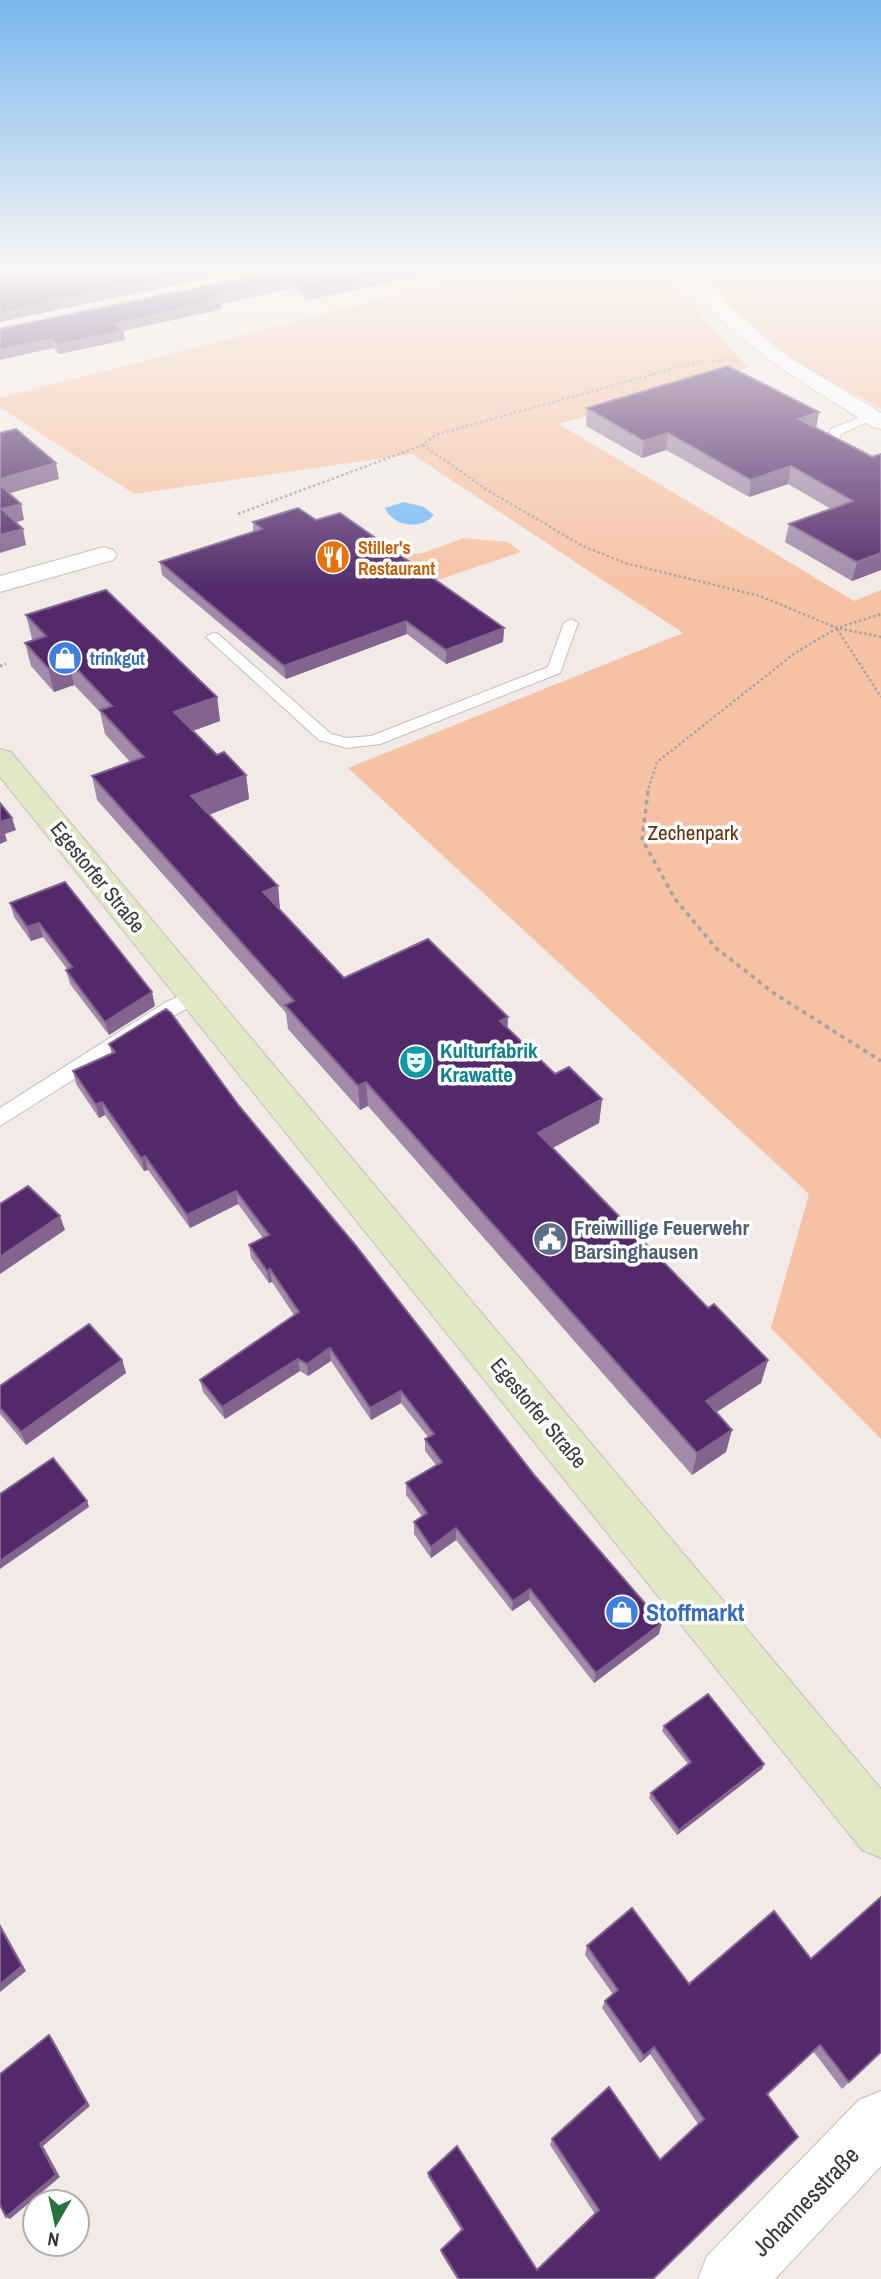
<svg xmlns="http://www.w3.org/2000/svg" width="881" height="2279" font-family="'Archivo Narrow',sans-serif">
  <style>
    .green { fill: #f6c2a5 }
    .water { fill: #71b9f4 }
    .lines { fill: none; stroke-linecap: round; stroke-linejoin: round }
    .lane-casing { stroke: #c5bdb9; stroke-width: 2 }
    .street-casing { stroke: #c5bdb9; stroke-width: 2 }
    .secondary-casing { stroke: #c5bdb9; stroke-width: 2 }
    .path-far1 { stroke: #a8a29f; stroke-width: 2.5; stroke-dasharray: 2.5 2.5; stroke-linecap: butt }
    .path { stroke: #a8a29f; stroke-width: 3.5; stroke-dasharray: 4.5 4.5; stroke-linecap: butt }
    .lane { fill: #fff; fill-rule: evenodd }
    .street { fill: #fff; fill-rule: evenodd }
    .secondary { fill: #e1e8c6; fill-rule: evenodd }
    .wall { fill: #a28aa8 }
    .shaded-wall { fill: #82648f }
    .building { fill: #522a6a; stroke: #82648f; stroke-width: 2 }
    .labels { text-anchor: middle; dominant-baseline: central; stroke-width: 7; stroke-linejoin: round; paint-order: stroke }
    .far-food-label { font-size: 18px; font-weight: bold; fill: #c56008; stroke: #fff; text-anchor: start }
    .far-shop-label { font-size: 18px; font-weight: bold; fill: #366cbe; stroke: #fff; text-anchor: start }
    .park-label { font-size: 21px; fill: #61300d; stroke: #fff }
    .street-label { font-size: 21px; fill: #393634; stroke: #fff }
    .culture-label { font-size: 21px; font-weight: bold; fill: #0d838f; stroke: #fff; text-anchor: start }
    .service-label { font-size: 21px; font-weight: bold; fill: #4e5e75; stroke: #fff; text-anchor: start }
    .near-shop-label { font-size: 24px; font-weight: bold; fill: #366cbe; stroke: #fff; text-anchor: start }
    .near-street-label { font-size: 24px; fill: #393634; stroke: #fff }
  </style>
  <rect width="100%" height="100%" fill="#f2eae6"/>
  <path class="green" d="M533,269H661L748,368L559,424L854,601L881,590V1439L771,1328L809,1194L348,768L683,633L412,454L134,494L0,407V398L490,271Z
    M699,269H881V409L791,359L741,315Z
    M464,538L508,542L521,552L434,581L397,556L423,553Z"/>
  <path class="water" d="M404,502L424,507L434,515C421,530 393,527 385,508Z"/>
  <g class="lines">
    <g class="lane-casing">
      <path id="lane" d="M868,414L878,417L841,434L839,440L870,455L881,456V464L863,462L827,442L831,429Z
        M571,619L578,623L560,673L380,744L347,748L319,740L206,637L213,633L218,634L331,734L347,738L371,736L548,667L564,623Z
        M196,989L203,991L206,996L203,1001L180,1012L0,1126V1108L166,1002Z"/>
    </g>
    <g class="street-casing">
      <path id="street" d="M261,269H296L287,275L148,304L138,298L148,292Z
        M678,269H697L725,301L781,352L881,413V429L873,427C802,382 726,340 678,269Z
        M104,547L113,550L117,555L113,560L0,592V576Z
        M881,2091V2166L775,2279H698L707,2256L859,2100Z"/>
    </g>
    <g class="secondary-casing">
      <path id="secondary" d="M0,749L11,752L881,1789V1858L862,1850L0,777Z"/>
    </g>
    <path class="path-far1" d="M423,445L487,490L583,546L625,563L760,596L837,628L881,614
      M238,514L423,445L435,435L701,361L738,360
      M837,629L881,697
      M0,666L6,664
      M647,793L657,762L795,653L837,628L881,637"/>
    <path class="path" d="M648,791L642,839L675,899L716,948L775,994L881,1061"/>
    <use href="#lane" class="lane"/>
    <use href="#street" class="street"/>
    <use href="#secondary" class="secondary"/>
  </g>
  <path class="wall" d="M287,269L437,273L307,300L292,288L221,304L222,309L123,331L125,340L59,354L53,348L0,329Z
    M587,408L816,428L872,457L881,454V570L852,581L785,542L789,524L831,509L788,484L749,497L666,450L642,458L586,426Z
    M316,520L504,628L503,642L446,664L407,634L286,679L162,575L160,562L253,532V522Z
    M26,615L217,697L220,721L193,731L217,755L246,775L249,799L209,815L278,886L280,910L344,978L508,1029L555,1074L602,1099L599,1123L552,1148L708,1308L768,1360L761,1383L716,1412L726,1452L692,1475L368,1106L360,1110L288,1029L286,1013L97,800L92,776L130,762L105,734L100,712L74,685L54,692L31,666L25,643L33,640L32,639Z
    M10,903L155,1006L109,1035L70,984L66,970L67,969L43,937L31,941L14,917Z
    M109,1044L239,1106L659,1634L594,1683L529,1600L512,1611L456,1540L431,1558L414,1534V1522L422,1516L406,1495V1483L436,1465L425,1451V1439L428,1437L401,1403L371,1420L331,1361L308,1376L300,1371L225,1419L203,1392L200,1380L294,1315L272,1282L269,1283L251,1258L249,1245L263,1238L238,1204L190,1228L148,1170L144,1171L105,1115L99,1118L76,1084L73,1071L112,1054Z
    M122,1360L126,1373L26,1445L0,1414V1386Z
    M664,1726L764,1764L762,1769L677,1835L649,1798L651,1793L688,1764L662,1731Z
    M774,1911L849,2082L842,2089L813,2051L767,2094L653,2279H457L441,2253V2250L461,2230L428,2177V2173L537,2270L595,2214L550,2145L552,2139L660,2160L698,2124L650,2054L640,2063L602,2008L605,2001L613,1994L585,1955L587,1946L689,1984Z"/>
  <path class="shaded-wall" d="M208,269H249L0,322V313Z
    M414,269H437V273L307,300V292Z
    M292,280V288L221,304L222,309L123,331L125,340L59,354L57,345L115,324L215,296Z
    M52,339L53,348L0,360V350Z
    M819,412L816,429L799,419Z
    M668,433L666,450L642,458L644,441Z
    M56,463L59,479L0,496V479Z
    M791,466L788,484L749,497L751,480Z
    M21,504L24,520L6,525L2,509Z
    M23,529L26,545L0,553V535Z
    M881,553V570L852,581L857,562Z
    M406,621L407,634L286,679L284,666Z
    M504,628L503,642L446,664V650Z
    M69,661L74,685L54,692L48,668Z
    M217,697L220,721L178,736L174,712Z
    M246,775L249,799L195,820L191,796Z
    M12,818L16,830L5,834L7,841L0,844V822Z
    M278,886L280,911L263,892Z
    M39,923L43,937L31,941L27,927Z
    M152,992L155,1006L109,1035L105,1022Z
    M508,1017L507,1041L500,1021Z
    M366,1082L368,1106L360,1110L358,1086Z
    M602,1099L599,1123L536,1157L538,1133Z
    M102,1102L105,1115L99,1118L96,1105Z
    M145,1156L148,1170L144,1171L141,1158Z
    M236,1191L238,1204L190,1228L187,1215Z
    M60,1216L65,1230L0,1274V1257Z
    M270,1269L272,1282L269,1283L267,1271Z
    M330,1348L331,1361L308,1376L307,1364Z
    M298,1359L300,1371L225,1419L222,1407Z
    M122,1360L126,1373L26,1445L21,1432Z
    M768,1360L761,1383L700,1423L706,1401Z
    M401,1391V1403L371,1420L370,1408Z
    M732,1430L726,1452L692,1475L697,1453Z
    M87,1501L89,1507L0,1569V1561Z
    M456,1528V1540L431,1558V1547Z
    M530,1589L529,1600L512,1611L513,1601Z
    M662,1623L659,1634L594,1683L596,1673Z
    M764,1764L762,1769L677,1835L679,1830Z
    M0,1924L26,1971L0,1992Z
    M49,2035L52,2038L90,2106L43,2146L60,2177L10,2219L6,2217L40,2144Z
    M654,2047L650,2054L640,2063L644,2056Z"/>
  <path class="building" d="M0,269H208L0,313Z
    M287,269H414L307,292L292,280L215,296L221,300L115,324L123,331L57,345L52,339L0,350V329Z
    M728,366L819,412L799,419L872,457L881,454V553L857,562L789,524L853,501L791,466L751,480L668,433L644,441L587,408Z
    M16,429L56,463L0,479V433Z
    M0,485L21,504L2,509L23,529L0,535Z
    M298,508L316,520L340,513L504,628L446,650L406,621L284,666L160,562L262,529L253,522Z
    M106,590L217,697L174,712L217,755L224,752L246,775L191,796L278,886L263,892L344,978L428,939L508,1017L500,1021L555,1074L569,1067L602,1099L538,1133L708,1308L714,1304L768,1360L706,1401L732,1430L697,1453L366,1082L358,1086L285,1005L294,1001L92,776L144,757L100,710L112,706L69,661L48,668L25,643L46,636L26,615Z
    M0,803L12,818L0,822Z
    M65,882L152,992L105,1022L66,970L72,967L39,923L27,927L10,903Z
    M166,1009L171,1013L239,1106L356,1246L535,1476L662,1623L596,1673L530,1589L513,1601L456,1528L431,1547L414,1522L427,1513L406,1483L442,1462L425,1439L434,1434L401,1391L370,1408L330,1348L307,1364L298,1359L222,1407L200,1380L299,1312L270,1269L267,1271L249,1245L269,1235L236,1191L187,1215L145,1156L141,1158L102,1102L96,1105L73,1071L115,1052L109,1044Z
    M28,1186L60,1216L0,1257V1204Z
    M89,1324L122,1360L21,1432L0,1408V1386Z
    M53,1458L87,1501L0,1561V1494Z
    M708,1694L764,1764L679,1830L651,1793L691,1762L664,1726Z
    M881,1897V2052L849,2082L820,2045L767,2094L798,2137L653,2279H459L441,2250L463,2229L428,2173L457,2146L537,2270L599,2210L552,2139L609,2087L660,2160L704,2119L654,2047L644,2056L605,2001L618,1990L587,1946L632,1908L689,1984L774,1911L811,1959Z
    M0,1927L22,1966L0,1984Z
    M49,2035L87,2103L40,2144L56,2175L6,2217L0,2205V2074Z"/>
  <linearGradient id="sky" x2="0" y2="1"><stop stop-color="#78b6ed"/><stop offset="0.46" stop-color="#f9f6f4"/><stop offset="1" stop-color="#f9f6f4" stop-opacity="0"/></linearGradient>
  <rect width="881" height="588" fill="url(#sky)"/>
  <defs>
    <g id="restaurant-disc" transform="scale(1.75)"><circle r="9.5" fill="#e8710a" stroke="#fff"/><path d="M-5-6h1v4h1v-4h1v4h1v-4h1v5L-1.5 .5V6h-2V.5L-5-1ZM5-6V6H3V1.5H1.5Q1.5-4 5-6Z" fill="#fff"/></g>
    <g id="shop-disc" transform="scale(1.75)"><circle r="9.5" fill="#3f7fe0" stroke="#fff"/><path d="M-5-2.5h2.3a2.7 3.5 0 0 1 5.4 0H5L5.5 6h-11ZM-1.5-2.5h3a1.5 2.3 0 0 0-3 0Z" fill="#fff"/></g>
    <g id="theatre-disc" transform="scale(1.75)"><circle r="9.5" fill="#0f9aa8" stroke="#fff"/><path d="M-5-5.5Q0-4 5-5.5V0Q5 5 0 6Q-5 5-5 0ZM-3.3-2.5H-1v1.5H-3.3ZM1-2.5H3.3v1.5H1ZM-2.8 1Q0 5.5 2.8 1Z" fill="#fff"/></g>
    <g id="civic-disc" transform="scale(1.75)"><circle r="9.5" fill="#5c6f8a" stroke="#fff"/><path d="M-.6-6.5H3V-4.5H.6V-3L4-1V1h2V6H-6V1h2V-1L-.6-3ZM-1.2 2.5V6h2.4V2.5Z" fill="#fff"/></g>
  </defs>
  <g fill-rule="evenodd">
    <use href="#restaurant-disc" x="333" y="557"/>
    <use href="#shop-disc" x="65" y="658"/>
    <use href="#theatre-disc" x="416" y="1062"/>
    <use href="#civic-disc" x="550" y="1239"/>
    <use href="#shop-disc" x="622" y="1612"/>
  </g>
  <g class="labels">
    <g class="far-food-label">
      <text x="358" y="547">Stiller's<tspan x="358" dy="21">Restaurant</tspan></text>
    </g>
    <g class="far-shop-label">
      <text x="90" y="658">trinkgut</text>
    </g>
    <g class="park-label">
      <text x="693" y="832">Zechenpark</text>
    </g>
    <g class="street-label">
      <text transform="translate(98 877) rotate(51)">Egestorfer Straße</text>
      <text transform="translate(539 1413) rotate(50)">Egestorfer Straße</text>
    </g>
    <g class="culture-label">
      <text x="440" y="1050">Kulturfabrik<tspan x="440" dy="24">Krawatte</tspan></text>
    </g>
    <g class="service-label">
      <text x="574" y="1227">Freiwillige Feuerwehr<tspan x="574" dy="24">Barsinghausen</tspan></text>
    </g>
    <g class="near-shop-label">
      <text x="646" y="1612">Stoffmarkt</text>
    </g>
    <g class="near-street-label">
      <text transform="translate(805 2201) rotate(-46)">Johannesstraße</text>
    </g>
  </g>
  <g transform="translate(56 2223) rotate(189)"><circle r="33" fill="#ffffff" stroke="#b0afae" stroke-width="2"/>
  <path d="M0-5L12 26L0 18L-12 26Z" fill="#29713d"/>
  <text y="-10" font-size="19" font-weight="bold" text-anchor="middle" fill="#393634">N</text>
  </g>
</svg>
